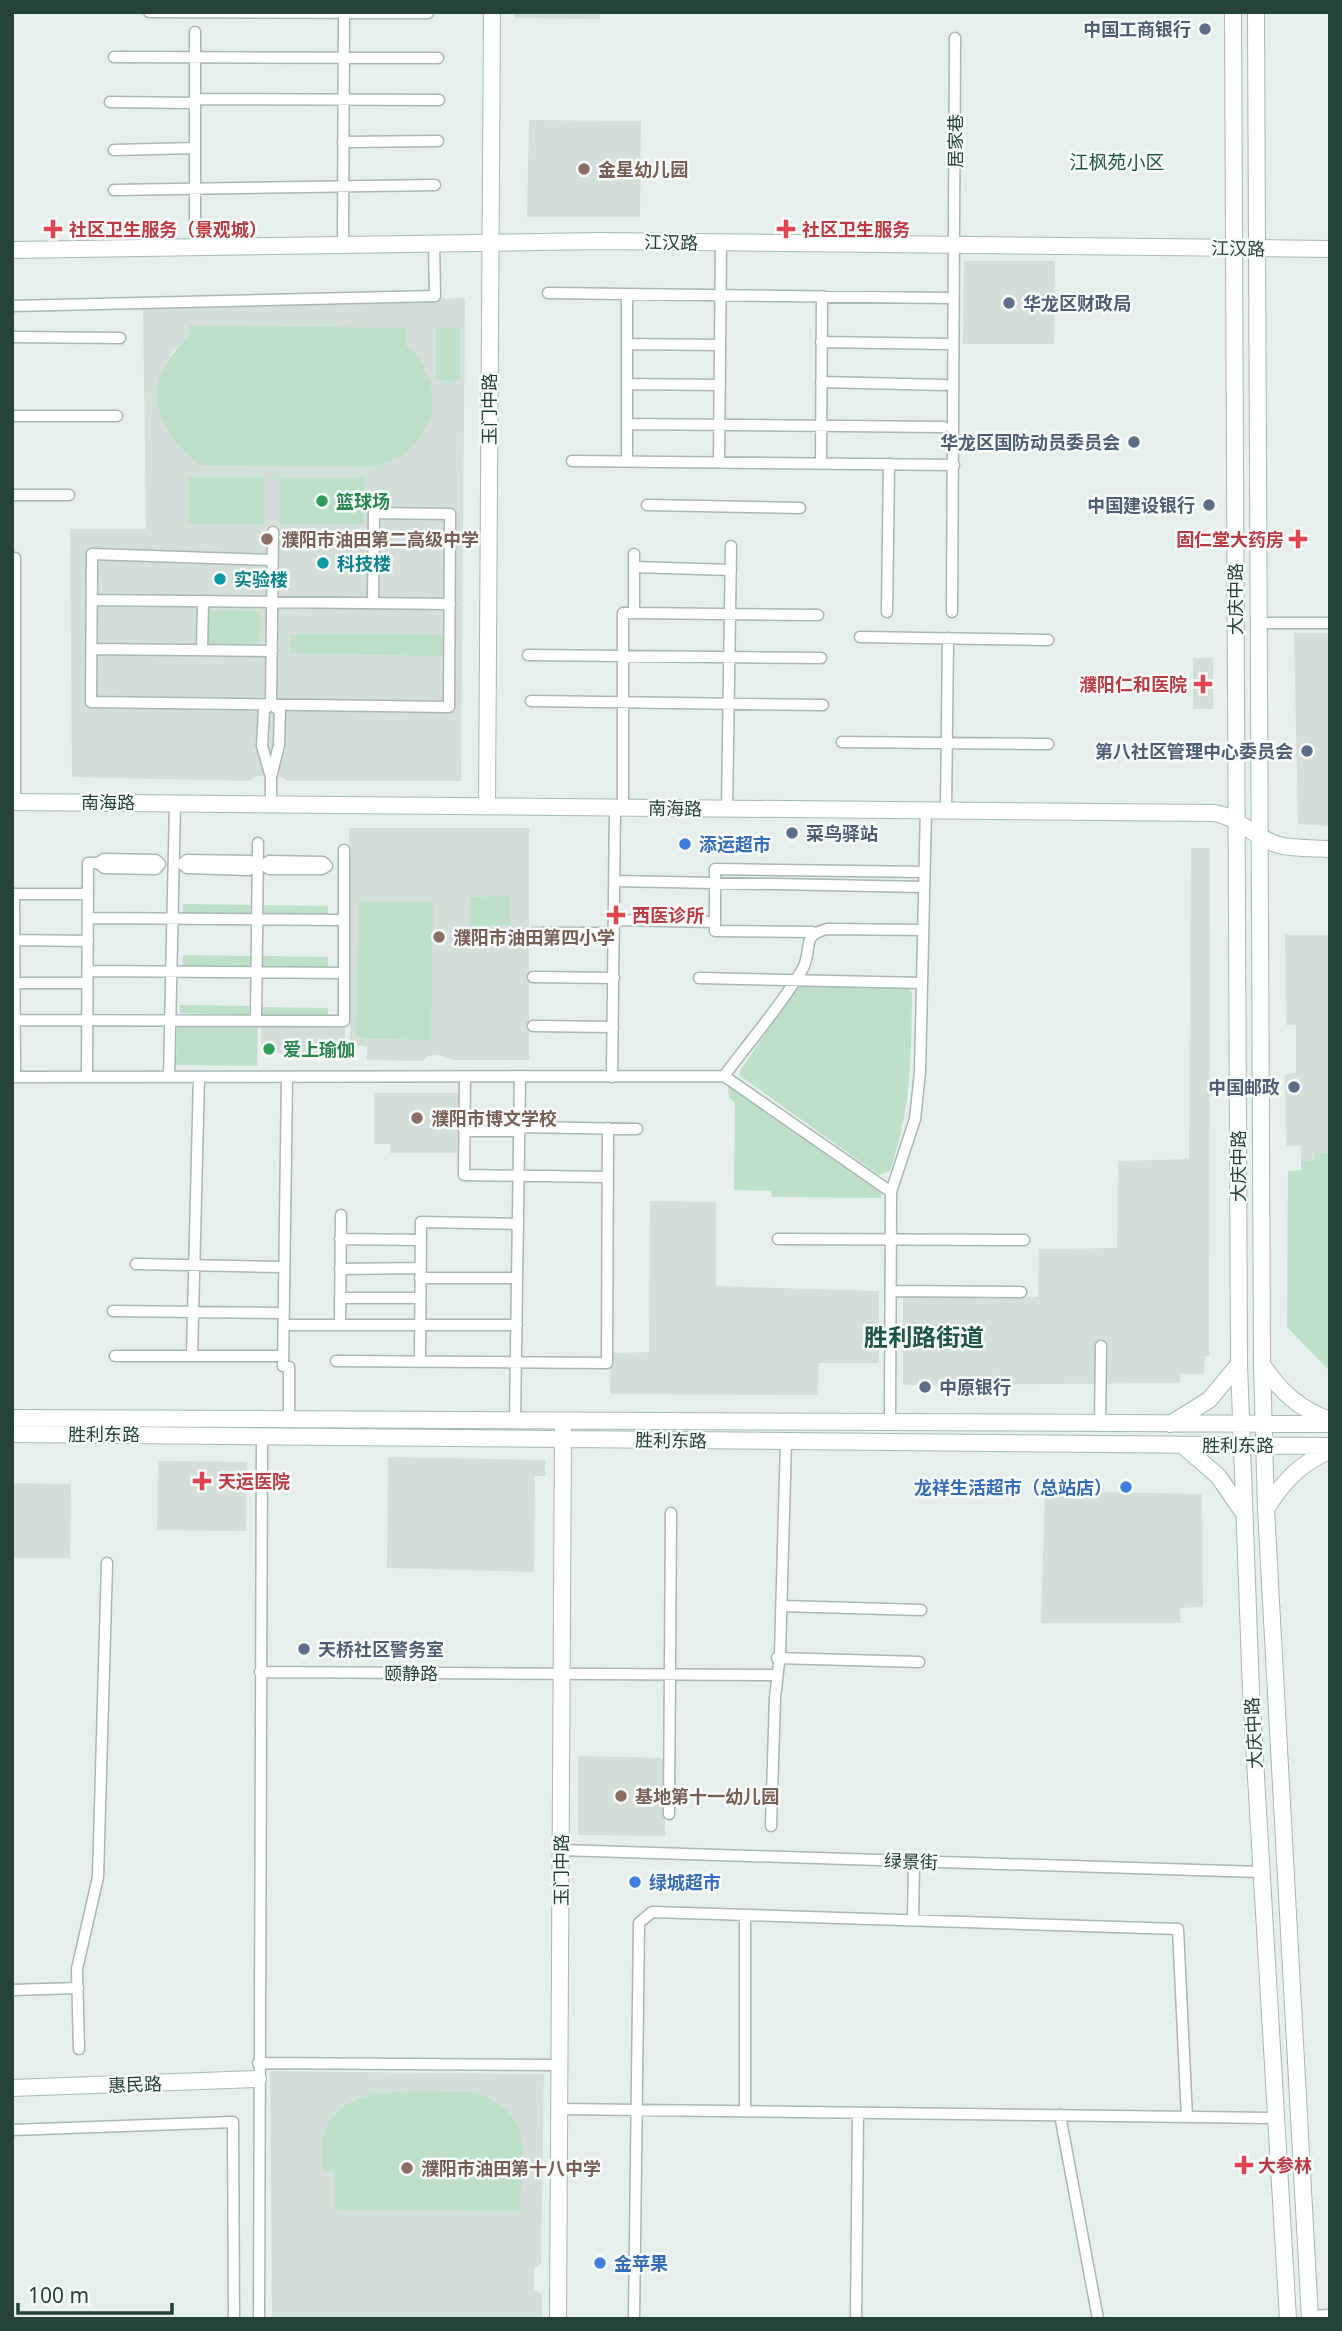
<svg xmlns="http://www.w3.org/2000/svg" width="1342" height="2331" font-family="'Noto Sans','Noto Sans SC',sans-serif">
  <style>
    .built { fill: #d4dfda; fill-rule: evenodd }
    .green { fill: #bfe0c8 }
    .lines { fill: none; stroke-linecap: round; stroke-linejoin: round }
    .street-casing { stroke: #a8b8b2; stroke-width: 13 }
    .secondary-casing { stroke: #a4bbb3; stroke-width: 18 }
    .street { stroke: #fff; stroke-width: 10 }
    .secondary { stroke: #fff; stroke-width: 16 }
    .service-dot { fill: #5c6f8a; stroke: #f7fbf9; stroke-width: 2.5 }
    .education-dot { fill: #8d6e63; stroke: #f7fbf9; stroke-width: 2.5 }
    .health-dot { fill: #e0444e; stroke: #f7fbf9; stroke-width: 2.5 }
    .leisure-dot { fill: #2e9e5b; stroke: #f7fbf9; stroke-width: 2.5 }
    .culture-dot { fill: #0f9aa8; stroke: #f7fbf9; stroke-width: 2.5 }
    .shop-dot { fill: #3f7fe0; stroke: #f7fbf9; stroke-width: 2.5 }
    .labels { text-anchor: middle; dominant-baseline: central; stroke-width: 5; stroke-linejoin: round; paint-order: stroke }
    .service-label { font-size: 18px; font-weight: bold; fill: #4e5e75; stroke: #f7fbf9; text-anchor: end }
    .street-label { font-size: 18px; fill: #24423a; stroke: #f7fbf9 }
    .education-label { font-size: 18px; font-weight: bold; fill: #785e54; stroke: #f7fbf9; text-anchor: start }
    .health-label { font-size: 18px; font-weight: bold; fill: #be3a42; stroke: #f7fbf9; text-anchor: start }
    .leisure-label { font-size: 18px; font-weight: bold; fill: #27864d; stroke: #f7fbf9; text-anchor: start }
    .culture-label { font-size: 18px; font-weight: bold; fill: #0d838f; stroke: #f7fbf9; text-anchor: start }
    .shop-label { font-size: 18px; font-weight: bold; fill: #366cbe; stroke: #f7fbf9; text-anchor: start }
    .neighbourhood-label { font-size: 19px; fill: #1f5548; stroke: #f7fbf9 }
    .district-label { font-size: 24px; font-weight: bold; fill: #1f5548; stroke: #f7fbf9 }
  </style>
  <rect width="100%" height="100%" fill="#e6efeb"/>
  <path class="built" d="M514,12H600V19L514,18Z
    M529,120L641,121L640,217H527Z
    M964,261H1055L1054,344H963Z
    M465,298L461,781H287L282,777L257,776L250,781L72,777L70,529H146L143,308ZM406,328V345L418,356H168L190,336Z
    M1294,633H1330V826L1298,824Z
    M1193,658H1213V709H1193Z
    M349,828H529V1060H454L439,1055L428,1056L422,1061L367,1060V1046H350Z
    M1191,848H1210L1209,1356H1205L1204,1374H1180V1383L903,1385V1297H1038L1039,1249L1117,1248L1118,1161L1189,1159Z
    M1285,935H1330V1153H1315V1161H1301V1146H1286L1285,1074L1296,1073V1025H1286Z
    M261,1024L345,1025V1053H261Z
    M374,1093H460V1153H390V1144H374Z
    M650,1201L716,1202V1286L879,1291V1363H819L818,1395L610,1394L611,1353L649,1352Z
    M388,1457L545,1460V1476H535L534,1572L387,1568Z
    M158,1461L247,1462L246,1531L157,1530Z
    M12,1483L71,1484L70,1558H12Z
    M1045,1491L1202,1494L1203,1607L1180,1608L1181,1623H1041Z
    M578,1756L664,1758L665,1836L578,1835Z
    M270,2071L544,2074L541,2263L534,2268V2290L542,2294V2319H272Z"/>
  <path class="green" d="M190,325L406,328V345L418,356L431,382L433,412L421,436L401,457L369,467L201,465C151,428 139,380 190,336Z
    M436,328H460V381L436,380Z
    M189,477H264V524H189Z
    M280,478H364L363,524H280Z
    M206,611H260L259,644H206Z
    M291,634L443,635L442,656L290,653Z
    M509,896L510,925L470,926V897Z
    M359,901L433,902L431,1040L356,1038Z
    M183,904L251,905V917L183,916Z
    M261,905L328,906V919L261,917Z
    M183,955L251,956V968L183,967Z
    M260,956L328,957V970L260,969Z
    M801,986L907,988L912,992C911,1060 912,1105 890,1171L879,1175L739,1075L740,1071L796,988Z
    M180,1005L249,1006V1015L180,1013Z
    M260,1007L328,1008V1017L260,1016Z
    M258,1023L257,1066L176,1065L177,1024Z
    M728,1085L881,1190V1198L772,1197L771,1191L734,1190L735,1103L729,1097Z
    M1315,1153H1330V1371L1287,1327L1288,1171L1301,1170V1161H1315Z
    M474,2092C540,2117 520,2154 520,2211L335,2210L334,2171H324C307,2075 412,2093 474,2092Z"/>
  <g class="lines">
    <g class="street-casing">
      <path id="street" d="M149,12L428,13
        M195,32V246
        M114,57L438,58
        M194,99L439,100
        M110,102L194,103
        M343,142L438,141
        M114,150L195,148
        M114,190L435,185
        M343,244L344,12
        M548,293L947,298
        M627,294V461
        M12,306L435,296L434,244
        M12,337L120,338
        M821,342L947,344
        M627,344L720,345
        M821,382L945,385
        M627,384L720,385
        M12,416H117
        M627,424L944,427
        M572,461L954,465
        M719,462L721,242
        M821,464L822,296
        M12,495H69
        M647,505L800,508
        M272,560L92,554L91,702L449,707L450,514L374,513L373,603
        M634,567L731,570
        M92,600L450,604
        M887,612L889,464
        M952,612L955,38
        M634,613L818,615
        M1258,623H1330
        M860,637L1048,640
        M92,649L272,651
        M202,650L203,601
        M528,655L821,658
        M531,701L823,705
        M271,704L280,711L279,745L271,777
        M842,742L1048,744
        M15,802V558
        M271,804V777L262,746L264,710L271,704L273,532
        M623,807V613H634V554
        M727,809L731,546
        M946,809L948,638
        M104,859L156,860L160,864L156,869L104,868L98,863Z
        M187,860L250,861L255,865L249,870L187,868L182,864Z
        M269,861L323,862L327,866L322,869H269L264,865Z
        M615,881L924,887
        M12,894H88
        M14,894L15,1077
        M88,918L344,920
        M614,920L715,922
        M813,932L715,931V869L924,872
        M533,933H614
        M14,940L88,941
        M88,971L344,973
        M533,977L614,978
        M699,978L922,983
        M15,983H87
        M12,1020L344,1021V850
        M256,1021L258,843
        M533,1026L613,1027
        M724,1076C750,1041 780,1007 802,970C814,949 799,936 827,929L923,930
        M12,1077L724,1076L891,1192
        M87,1077L88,863H98
        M169,1077L175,803
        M287,1077L283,1366L289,1367V1418
        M465,1077L464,1175L608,1177
        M612,1077L615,807
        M520,1127L637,1129
        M464,1131H520
        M340,1239L421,1240
        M778,1239L1024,1240
        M136,1264L284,1267
        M340,1269L420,1268
        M420,1278H517
        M891,1291L1021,1292
        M340,1298H420
        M113,1311L284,1313
        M284,1325H517
        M340,1325L341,1215
        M115,1356H283
        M192,1356L199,1077
        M336,1361L607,1363L608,1128
        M420,1362L421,1222L518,1224
        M515,1421L520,1076
        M890,1422L891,1192L915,1119L920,1072L926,808
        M1100,1424L1101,1346
        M782,1606L921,1610
        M777,1658L919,1662
        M260,1672L777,1675
        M669,1814L671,1513
        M771,1826L775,1698L780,1654L786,1441
        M561,1850L1260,1872
        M745,1915V2111
        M913,1920L914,1861
        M12,1990L78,1988
        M79,2049L77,1969L98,1877L107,1563
        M258,2063L560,2065
        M560,2109L1276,2118
        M1060,2115L1098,2319
        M12,2130L233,2122L234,2319
        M1310,2316L1330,2315
        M259,2319L262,1435
        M634,2319L639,1923L652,1912L1178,1929L1187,2117
        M856,2319L858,2113"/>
    </g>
    <g class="secondary-casing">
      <path id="secondary" d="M1233,12L1239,1364L1251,1692L1288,2319
        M1256,12L1262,1365L1266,1509L1310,2319
        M12,250L600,241L1330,249
        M12,802L1214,813C1237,816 1256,839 1279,845C1295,849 1314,848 1330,849
        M487,805L492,12
        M1263,1366C1281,1392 1299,1409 1330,1420
        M12,1418L1330,1424
        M1170,1424L1209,1400L1239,1364
        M12,1434L1330,1446
        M1182,1445L1218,1476L1243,1512
        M1266,1509C1283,1482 1300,1463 1330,1451
        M12,2088L258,2079
        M558,2319L563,1429"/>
    </g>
    <use href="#street" class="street"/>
    <use href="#secondary" class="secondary"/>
  </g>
  <g class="service-dot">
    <circle cx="1205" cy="29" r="7"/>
    <circle cx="1009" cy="303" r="7"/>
    <circle cx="1134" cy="442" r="7"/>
    <circle cx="1209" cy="505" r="7"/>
    <circle cx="1307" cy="751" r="7"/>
    <circle cx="792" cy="833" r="7"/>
    <circle cx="1294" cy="1087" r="7"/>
    <circle cx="925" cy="1387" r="7"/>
    <circle cx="304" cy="1649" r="7"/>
  </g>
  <g class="education-dot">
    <circle cx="584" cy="169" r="7"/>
    <circle cx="267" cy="539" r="7"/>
    <circle cx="439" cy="937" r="7"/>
    <circle cx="417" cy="1118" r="7"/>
    <circle cx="621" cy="1796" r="7"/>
    <circle cx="407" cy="2168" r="7"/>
  </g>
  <g class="health-dot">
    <path d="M49.5 218.5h7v7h7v7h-7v7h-7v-7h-7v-7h7z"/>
    <path d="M782.5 218.5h7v7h7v7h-7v7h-7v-7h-7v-7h7z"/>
    <path d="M1294.5 528.5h7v7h7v7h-7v7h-7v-7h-7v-7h7z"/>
    <path d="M1199.5 673.5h7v7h7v7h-7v7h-7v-7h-7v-7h7z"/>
    <path d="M612.5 904.5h7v7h7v7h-7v7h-7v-7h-7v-7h7z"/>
    <path d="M198.5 1470.5h7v7h7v7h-7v7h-7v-7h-7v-7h7z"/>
    <path d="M1240.5 2154.5h7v7h7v7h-7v7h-7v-7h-7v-7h7z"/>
  </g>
  <g class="leisure-dot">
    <circle cx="322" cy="501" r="7"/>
    <circle cx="269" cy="1049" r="7"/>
  </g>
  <g class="culture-dot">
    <circle cx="323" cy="563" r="7"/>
    <circle cx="220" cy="579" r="7"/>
  </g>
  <g class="shop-dot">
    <circle cx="685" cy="844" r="7"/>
    <circle cx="1126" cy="1487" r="7"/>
    <circle cx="635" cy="1882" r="7"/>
    <circle cx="600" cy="2263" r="7"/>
  </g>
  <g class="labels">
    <g class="service-label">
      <text x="1191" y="29">中国工商银行</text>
      <text x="1023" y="303" text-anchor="start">华龙区财政局</text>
      <text x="1120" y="442">华龙区国防动员委员会</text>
      <text x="1195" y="505">中国建设银行</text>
      <text x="1293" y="751">第八社区管理中心委员会</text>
      <text x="806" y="833" text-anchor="start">菜鸟驿站</text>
      <text x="1280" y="1087">中国邮政</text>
      <text x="939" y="1387" text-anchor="start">中原银行</text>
      <text x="318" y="1649" text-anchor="start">天桥社区警务室</text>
    </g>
    <g class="street-label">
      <text transform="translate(955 141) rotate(-90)">居家巷</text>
      <text transform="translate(671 242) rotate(1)">江汉路</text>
      <text transform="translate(1238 248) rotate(1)">江汉路</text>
      <text transform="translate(489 409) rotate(-90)">玉门中路</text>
      <text transform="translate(1235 599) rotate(-90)">大庆中路</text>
      <text x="108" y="802">南海路</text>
      <text transform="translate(675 808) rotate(1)">南海路</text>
      <text transform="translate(1238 1166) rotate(-90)">大庆中路</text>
      <text x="104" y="1434">胜利东路</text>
      <text transform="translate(671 1440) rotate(1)">胜利东路</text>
      <text x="1238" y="1445">胜利东路</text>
      <text x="411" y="1673">颐静路</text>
      <text transform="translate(1253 1733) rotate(-93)">大庆中路</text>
      <text transform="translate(911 1861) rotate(2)">绿景街</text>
      <text transform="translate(561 1870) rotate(-90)">玉门中路</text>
      <text transform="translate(135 2084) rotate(-2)">惠民路</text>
    </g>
    <g class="education-label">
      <text x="598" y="169">金星幼儿园</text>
      <text x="281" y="539">濮阳市油田第二高级中学</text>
      <text x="453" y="937">濮阳市油田第四小学</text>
      <text x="431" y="1118">濮阳市博文学校</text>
      <text x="635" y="1796">基地第十一幼儿园</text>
      <text x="421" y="2168">濮阳市油田第十八中学</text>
    </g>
    <g class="health-label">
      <text x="69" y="229">社区卫生服务（景观城）</text>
      <text x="802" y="229">社区卫生服务</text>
      <text x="1284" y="539" text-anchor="end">固仁堂大药房</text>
      <text x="1187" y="684" text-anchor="end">濮阳仁和医院</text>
      <text x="632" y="915">西医诊所</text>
      <text x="218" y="1481">天运医院</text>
      <text x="1258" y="2165">大参林</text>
    </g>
    <g class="leisure-label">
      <text x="336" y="501">篮球场</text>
      <text x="283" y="1049">爱上瑜伽</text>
    </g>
    <g class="culture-label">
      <text x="337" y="563">科技楼</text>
      <text x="234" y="579">实验楼</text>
    </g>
    <g class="shop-label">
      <text x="699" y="844">添运超市</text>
      <text x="1112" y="1487" text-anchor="end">龙祥生活超市（总站店）</text>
      <text x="649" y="1882">绿城超市</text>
      <text x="614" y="2263">金苹果</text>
    </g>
    <g class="neighbourhood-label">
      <text x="1117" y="162">江枫苑小区</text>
    </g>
    <g class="district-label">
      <text x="924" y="1336">胜利路街道</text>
    </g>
  </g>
  <rect width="1342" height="2331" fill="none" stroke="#24423a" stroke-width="28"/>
  <path d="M18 2303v10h154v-10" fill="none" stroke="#24423a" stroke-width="3.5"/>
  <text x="28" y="2303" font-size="21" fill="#24423a" stroke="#f7fbf9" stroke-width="5" paint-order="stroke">100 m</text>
</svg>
